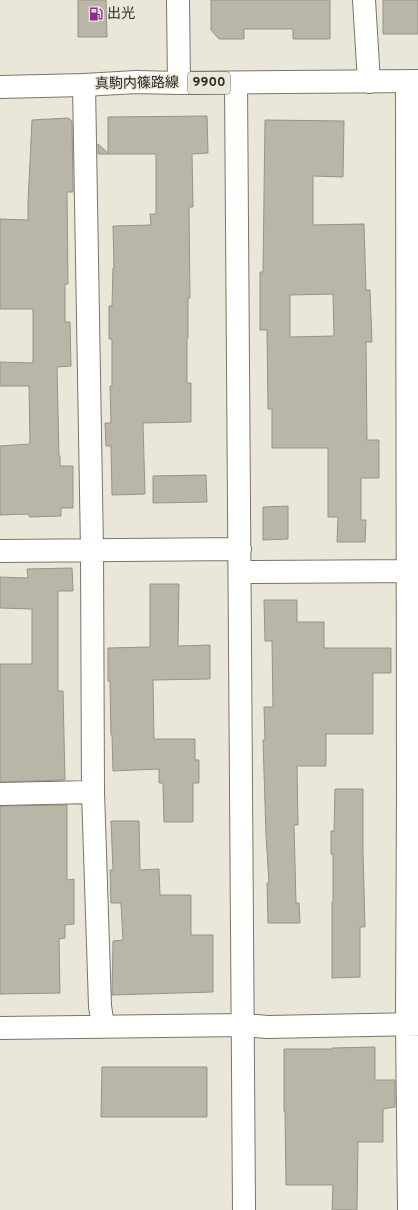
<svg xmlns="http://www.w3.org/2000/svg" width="418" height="1210" font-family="Overpass,'Noto Sans JP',sans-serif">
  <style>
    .building { fill: #b9b6a8; stroke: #979487; fill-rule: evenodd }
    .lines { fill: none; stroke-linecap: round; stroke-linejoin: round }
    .minor-casing { stroke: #797669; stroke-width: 24 }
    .major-casing { stroke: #797669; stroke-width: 24 }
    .minor { stroke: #fff; stroke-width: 22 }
    .major { stroke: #fff; stroke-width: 22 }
    .labels { text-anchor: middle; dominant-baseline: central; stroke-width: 3; stroke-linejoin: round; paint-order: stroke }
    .shield { fill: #eae7d8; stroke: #646159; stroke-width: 1 }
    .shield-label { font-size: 13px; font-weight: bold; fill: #2a2823 }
    .poi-label { font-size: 14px; fill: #2a2823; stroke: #eae7d8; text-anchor: start }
    .street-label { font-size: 14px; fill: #2a2823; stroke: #eae7d8 }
  </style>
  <rect width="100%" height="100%" fill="#eae7d8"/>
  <path class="building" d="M78,0H106L107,37H78Z
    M211,0H330V39H293V29H244V39H219L211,30Z
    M383,0H418V34H383Z
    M207,116L208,153L192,154L193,207H189L190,298H188V338H187V383H191V422L143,423L145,494L112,495L111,446H106L105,423H111L110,386H112V339H109V306H112L113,268H114L113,226L151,225L150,214H156V154H98V144L108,153V117Z
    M68,118L72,121L73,192H67L68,284H65V322H70L71,366L57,367L59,456H60V466H73V508H61V516L29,517V514L0,515V446L30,444L29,386H0V362L33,363V309H0V219L28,220V202L32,120Z
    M265,120L344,121L343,177L313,176V225L364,224L366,290H370L372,342H366L367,440H379V478H361V520H366L365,542H337L338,517H328V448H272V409H268L267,330H260V272H263ZM333,294L334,336L290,337V295Z
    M206,475L207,502L153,503V476Z
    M288,506V539L263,540V507Z
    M72,568L73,591H58V691H63L65,780L0,782V664H32V609L0,608V577L28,578L27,569Z
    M150,584H179L178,646L210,645V679L153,680L154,739H195V760H199V783H193V822H164L163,783H159V769L113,771L112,735H111L110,681H108V648L150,647Z
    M264,600H297V622H324V648H391V673H373V734H326V766H297L298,825H294L296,903H299L300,923H268L267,883H269L266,835L263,740H265L264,707H273L272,641H265Z
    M335,789H363V853L365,927H360V977L332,978V902H333V854H331V831H334Z
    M67,805V880L74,879V924L65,925V938L59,939L60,993L0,994V806Z
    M111,821H139L140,870L159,869L160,895H191V935H213V992L112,995L113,941L123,940L121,903H111L110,870H113Z
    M375,1047V1080H395V1107L383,1109V1142H358L357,1210H332L333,1185H286L285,1111H284V1049H332V1048Z
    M102,1067H207V1117H101Z"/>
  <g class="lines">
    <g class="minor-casing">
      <path id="minor" d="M178,0L179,83
        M364,0L369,82
        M407,82L408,789L407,1024L409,1210
        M236,83L244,1210
        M84,85L92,550L93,792L100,1006L103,1026
        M0,551L240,549
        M240,572L418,571
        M0,794L93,792
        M0,1028L243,1025L268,1027L418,1024"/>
    </g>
    <g class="major-casing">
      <path id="major" d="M0,87L84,85L136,82L179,83L418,81"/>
    </g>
    <use href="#minor" class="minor"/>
    <use href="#major" class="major"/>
  </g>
  <defs>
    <g id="fuel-bare" transform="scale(1.08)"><path d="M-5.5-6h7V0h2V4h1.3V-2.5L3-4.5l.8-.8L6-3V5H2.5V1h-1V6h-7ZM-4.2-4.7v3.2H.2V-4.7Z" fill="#8d2a91" stroke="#eae7d8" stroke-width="2.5" paint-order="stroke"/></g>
  </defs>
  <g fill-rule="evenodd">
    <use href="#fuel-bare" x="96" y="14"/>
  </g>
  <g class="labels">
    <rect class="shield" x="188" y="72" width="42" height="22" rx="3"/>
    <g class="shield-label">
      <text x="209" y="83">9900</text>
    </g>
    <g class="poi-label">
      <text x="107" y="14">出光</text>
    </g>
    <g class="street-label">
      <text transform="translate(137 84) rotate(-1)">真駒内篠路線</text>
    </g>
  </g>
</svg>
